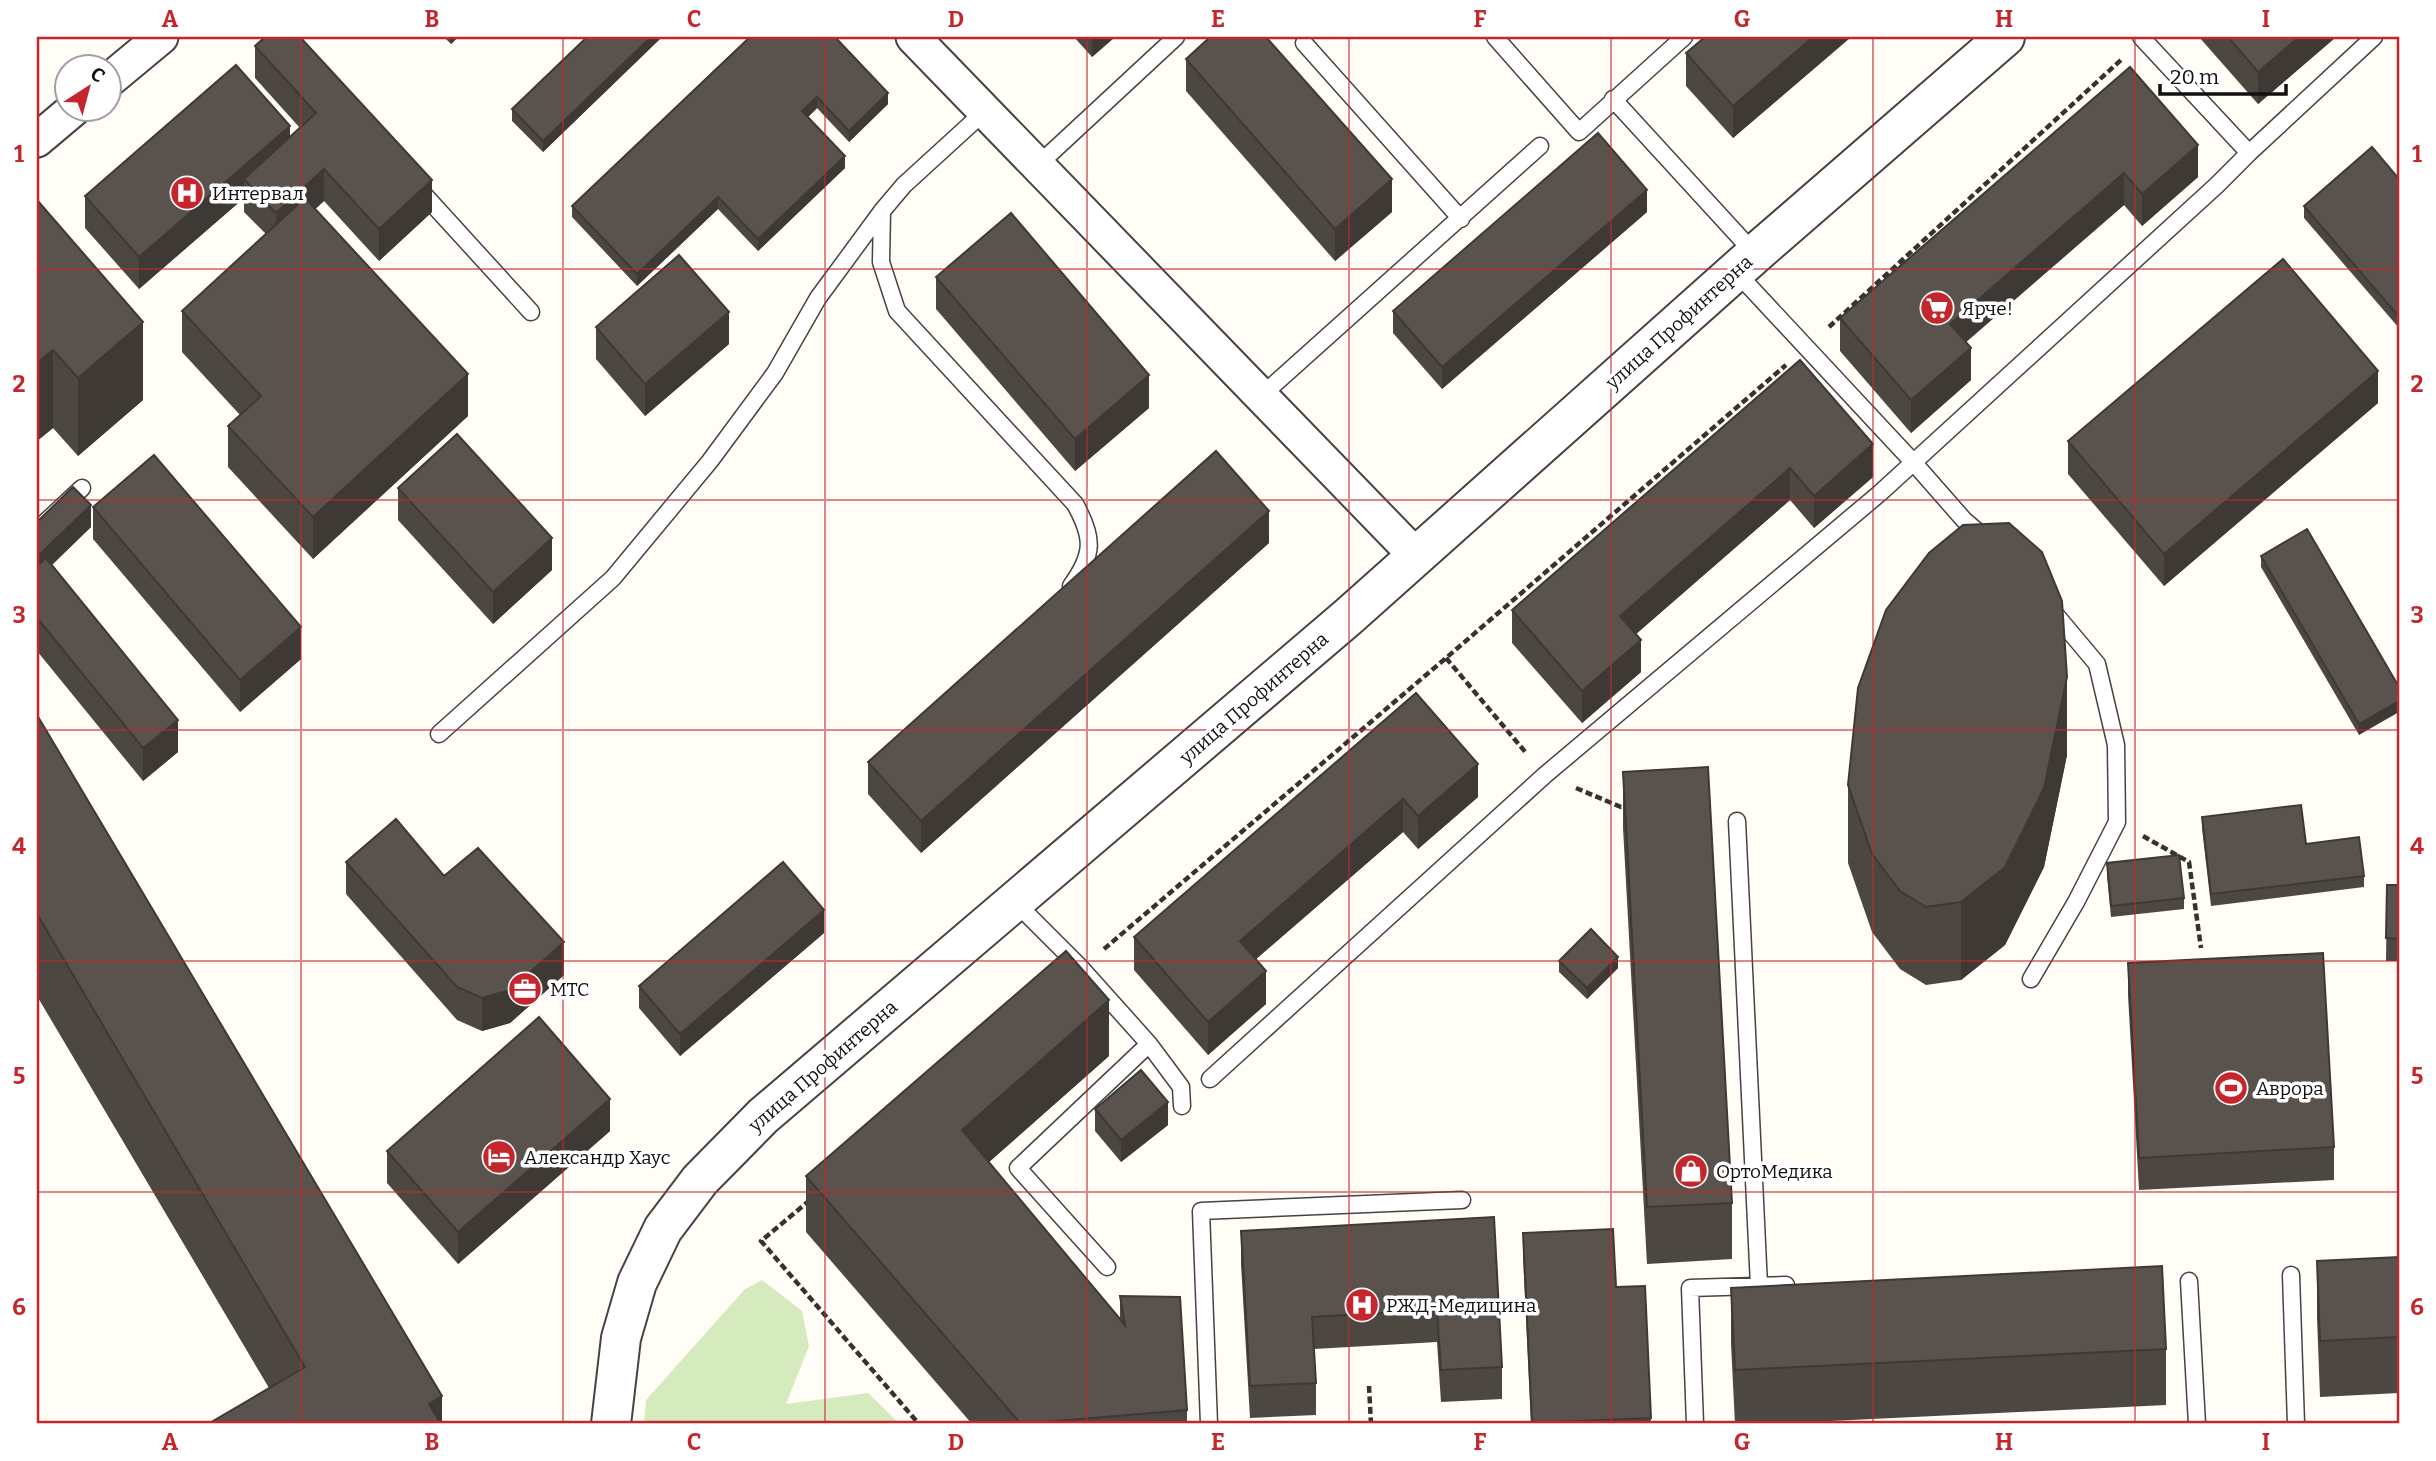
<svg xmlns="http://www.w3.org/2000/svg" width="2436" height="1461" font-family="Bitter,serif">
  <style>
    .green { fill: #d5ebbd }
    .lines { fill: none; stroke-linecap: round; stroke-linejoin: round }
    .service-casing { stroke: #444; stroke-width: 19 }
    .minor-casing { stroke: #444; stroke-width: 37 }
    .tertiary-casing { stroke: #444; stroke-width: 42 }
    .path { stroke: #333; stroke-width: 4.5; stroke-dasharray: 7 3.5; stroke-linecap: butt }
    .service { stroke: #fff; stroke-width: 16 }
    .minor { stroke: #fff; stroke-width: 33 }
    .tertiary { stroke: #fff; stroke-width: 38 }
    .wall { fill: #4d4742 }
    .shaded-wall { fill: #3f3936 }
    .building { fill: #5a524d; stroke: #3f3936; stroke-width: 2 }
    .grid { fill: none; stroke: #c4262e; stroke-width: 2; stroke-opacity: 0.55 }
    .labels { text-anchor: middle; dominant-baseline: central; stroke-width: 7; stroke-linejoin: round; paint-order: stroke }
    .poi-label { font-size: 19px; fill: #111; stroke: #fff; text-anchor: start }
    .street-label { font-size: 19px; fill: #111; stroke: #fff }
    .neatline { fill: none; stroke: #c4262e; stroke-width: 2.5 }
    .grid-label { font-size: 23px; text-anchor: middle; font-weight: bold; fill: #c4262e }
  </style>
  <rect width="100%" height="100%" fill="#fffdf5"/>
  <path class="green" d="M762,1280L802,1311L809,1346L786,1404L868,1393L900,1424H644L646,1400L745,1289Z"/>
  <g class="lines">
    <g class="service-casing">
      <path id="service" d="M1495,37L1579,132L1684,37
        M2141,37L2249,153
        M1304,43L1461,219
        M1613,99L1755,254
        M985,111L904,185L882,211L881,262L897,311L1075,504C1094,538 1094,554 1071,586
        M1038,165L1176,37
        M418,188L531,312
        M1736,272L1914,463L1964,520L1985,538
        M1261,396L1540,146
        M37,530L82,488
        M439,734L613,578L710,461L775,373L818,298L882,211
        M1737,821L1759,1286
        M1015,902L1081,968L1149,1044L1181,1087L1182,1106
        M2031,979L2076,902L2117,822L2116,745L2097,664L2050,608
        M1210,1079L1545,775L1880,493L2217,185L2249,153L2374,37
        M1107,1267L1018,1168L1149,1044
        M2291,1275L2296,1424
        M2189,1281L2197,1424
        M1209,1424L1201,1211L1462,1200
        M1695,1424L1690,1288L1786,1285"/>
    </g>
    <g class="minor-casing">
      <path id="minor" d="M913,37L1417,557
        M108,81L161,37
        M37,140L75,108"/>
    </g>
    <g class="tertiary-casing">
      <path id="tertiary" d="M611,1424L621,1338L637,1283L663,1229L700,1180L763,1116L1348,617L1755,254L2005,37"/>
    </g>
    <path class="path" d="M1829,327L2122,59
      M1446,658L1527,754
      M1576,788L1621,807L1626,806
      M2143,836L2189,862L2201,948
      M1104,949L1446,658L1786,365
      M810,1200L761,1241L919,1424
      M1369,1386L1371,1424"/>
    <use href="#service" class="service"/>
    <use href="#minor" class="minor"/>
    <use href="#tertiary" class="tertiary"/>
  </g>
  <path class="wall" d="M444,37H458L451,44Z
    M587,37H662L543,152L512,121V109Z
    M745,37H835L888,104L849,142L817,108L808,117L845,168L758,251L718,209L637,286L572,217V206L747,39Z
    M1074,37H1115L1092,57Z
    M1851,37L1733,138L1686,86V53Z
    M2199,37H2336L2258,104Z
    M255,46L432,212L379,261L324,201L315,209L468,416L313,559L228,467V426L240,415L182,352V311L266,234L244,212V198L139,289L85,228V196L290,138L300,128L255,78Z
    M1186,59L1392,212L1335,261L1186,91Z
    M2130,67L2198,177L2142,226L2124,205L1966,342L1971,380L1911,433L1840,351V318Z
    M2399,179V328L2304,218V206Z
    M37,200L143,400L78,456L53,428L37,441Z
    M1647,212L1442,389L1393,333V311Z
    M936,277L1149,408L1075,471L936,309Z
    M596,327L729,344L645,416L596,359Z
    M1800,360L1873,477L1814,528L1790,500L1636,634L1641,672L1582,723L1512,643V610Z
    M2378,403L2164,586L2068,474V441Z
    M398,488L552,570L493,624L398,520Z
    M93,507L301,659L240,712L93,539Z
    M37,522L91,527L52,565L178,752L143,781L37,651Z
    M1269,543L921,853L868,794V762Z
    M2261,556L2399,687L2359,735L2261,567Z
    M1416,693L1478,797L1418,849L1403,832L1256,959L1266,1004L1208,1055L1134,970V937Z
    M37,715L442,1424L269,1388L37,996Z
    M2067,755L2044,867L2005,945L1961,980L1926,985L1900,969L1872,932L1848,863V785Z
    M1623,772L1732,1203V1259L1647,1264L1623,828Z
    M2202,817L2306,844L2364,876V887L2211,906L2202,828Z
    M346,862L444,876L564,975L510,1023L482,1031L457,1020L346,894Z
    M2107,863L2184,898V909L2111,917L2107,875Z
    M2387,885H2399V961H2386Z
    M824,933L680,1056L639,1008V986Z
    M1559,961L1618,968L1587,999L1559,972Z
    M2128,963L2334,1147V1180L2139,1190L2128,995Z
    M1109,1056L989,1162L1120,1319V1296L1187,1410V1424H972L806,1232V1176Z
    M1095,1109L1168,1125L1121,1162L1095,1131Z
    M610,1131L458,1264L387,1183V1151Z
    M1494,1217L1502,1367V1399L1441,1402L1437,1342L1314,1349L1316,1383V1415L1250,1418L1241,1264V1231Z
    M1523,1233L1616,1287L1645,1286L1651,1424H1531L1523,1256Z
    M2399,1257V1393L2320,1397L2317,1317V1261Z
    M1731,1288L2166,1349V1405L1769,1424H1735L1731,1344Z"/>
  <path class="shaded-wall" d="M451,37H458L451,44Z
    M651,37H662L543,152V141Z
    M1092,37H1115L1092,57Z
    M1813,37H1851L1733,138V106Z
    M2299,37H2336L2258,104V72Z
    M888,93V104L849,142V131Z
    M817,97V108L802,123V111Z
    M290,126V159L244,179V198L139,289V257Z
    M2198,145V177L2142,226V194Z
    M845,156V168L758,251V239Z
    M324,169V201L276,245V213Z
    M2124,173V205L1950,356V324Z
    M1392,179V212L1335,261V229Z
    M432,180V212L379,261V229Z
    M1647,190V212L1442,389V367Z
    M718,197V209L637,286V274Z
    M729,312V344L645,416V384Z
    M143,322V400L78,456V378Z
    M1971,348V380L1911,433V400Z
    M53,350V428L37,441V363Z
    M2378,371V403L2164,586V554Z
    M468,374V416L313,559V517Z
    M1149,375V408L1075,471V439Z
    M1873,444V477L1814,528V496Z
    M1790,468V500L1620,648V616Z
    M91,505V527L37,579V557Z
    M1269,511V543L921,853V821Z
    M552,538V570L493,624V592Z
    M301,627V659L240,712V680Z
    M1641,640V672L1582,723V691Z
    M2067,677V755L2044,867L2005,945L1961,980V902Z
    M2399,701V712L2359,735V724Z
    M178,720V752L143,781V748Z
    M1478,764V797L1418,849V816Z
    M1403,799V832L1240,973V941Z
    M824,910V933L680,1056V1034Z
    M564,942V975L510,1023L482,1031V998Z
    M1618,957V968L1587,999V988Z
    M1266,971V1004L1208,1055V1022Z
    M1109,1000V1056L962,1186V1130Z
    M610,1099V1131L458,1264V1232Z
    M1168,1102V1125L1121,1162V1140Z
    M442,1396V1424H429V1404Z"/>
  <path class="building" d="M265,37H300L432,180L379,229L324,169L276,213L244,179L316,113L255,46Z
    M587,37H651L543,141L512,109Z
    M750,37H835L888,93L849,131L817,97L802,111L845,156L758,239L718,197L637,274L572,206Z
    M1210,37H1266L1392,179L1335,229L1186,59Z
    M1705,37H1813L1733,106L1686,53Z
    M2228,37H2299L2258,72Z
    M236,65L290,126L139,257L85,196Z
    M2130,67L2198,145L2142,194L2124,173L1950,324L1971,348L1911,400L1840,318Z
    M1598,133L1647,190L1442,367L1393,311Z
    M2372,147L2399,179V317L2304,206Z
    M305,198L468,374L313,517L228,426L261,396L182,311Z
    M37,200L143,322L78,378L53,350L37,363Z
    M1011,213L1149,375L1075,439L936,277Z
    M679,255L729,312L645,384L596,327Z
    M2283,259L2378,371L2164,554L2068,441Z
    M1800,360L1873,444L1814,496L1790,468L1620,616L1641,640L1582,691L1512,610Z
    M457,434L552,538L493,592L398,488Z
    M1216,451L1269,511L921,821L868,762Z
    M154,455L301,627L240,680L93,507Z
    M73,487L91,505L37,557V522Z
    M2009,523L2042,552L2062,601L2067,677L2044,788L2005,867L1961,902L1926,907L1900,891L1872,854L1848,785L1858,688L1886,610L1929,553L1963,525Z
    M2307,529L2399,687V701L2359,724L2261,556Z
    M46,558L178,720L143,748L37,618V566Z
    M1416,693L1478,764L1418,816L1403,799L1240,941L1266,971L1208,1022L1134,937Z
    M37,715L442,1396L429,1404L441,1424H208L305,1367L37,914Z
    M1708,767L1732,1203L1647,1207L1623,772Z
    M2301,805L2306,844L2359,837L2364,876L2211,894L2202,817Z
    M396,819L444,876L478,848L564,942L510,990L482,998L457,987L346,862Z
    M2179,855L2184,898L2111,906L2107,863Z
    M783,862L824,910L680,1034L639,986Z
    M2387,885H2399V939L2386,938Z
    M1591,929L1618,957L1587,988L1559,961Z
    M1066,951L1109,1000L962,1130L1125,1325L1120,1296L1180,1297L1187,1410L1021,1424L806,1176Z
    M2323,953L2334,1147L2139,1158L2128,963Z
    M539,1017L610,1099L458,1232L387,1151Z
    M1141,1070L1168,1102L1121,1140L1095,1109Z
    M1494,1217L1502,1367L1441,1370L1437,1310L1312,1317L1316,1383L1250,1386L1241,1231Z
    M1613,1229L1616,1287L1645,1286L1651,1418L1532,1423L1523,1233Z
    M2399,1257V1337L2320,1341L2317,1261Z
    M2162,1266L2166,1349L1735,1370L1731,1288Z"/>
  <path class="grid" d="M301,37V1424M563,37V1424M825,37V1424M1087,37V1424M1349,37V1424M1611,37V1424M1873,37V1424M2135,37V1424M37,269H2399M37,500H2399M37,730H2399M37,961H2399M37,1192H2399"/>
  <defs>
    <g id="hospital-disc" transform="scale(1.75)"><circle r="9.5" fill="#c4262e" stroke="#fff"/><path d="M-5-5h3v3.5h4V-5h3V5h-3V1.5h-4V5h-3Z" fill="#fff"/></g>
    <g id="supermarket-disc" transform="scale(1.75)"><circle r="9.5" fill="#c4262e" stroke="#fff"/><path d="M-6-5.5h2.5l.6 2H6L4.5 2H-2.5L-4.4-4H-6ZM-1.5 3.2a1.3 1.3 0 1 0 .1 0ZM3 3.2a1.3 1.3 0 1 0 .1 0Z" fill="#fff"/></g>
    <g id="office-disc" transform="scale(1.75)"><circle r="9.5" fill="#c4262e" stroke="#fff"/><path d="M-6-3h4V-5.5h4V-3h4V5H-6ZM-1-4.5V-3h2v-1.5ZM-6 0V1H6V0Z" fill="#fff"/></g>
    <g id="stadium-disc" transform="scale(1.75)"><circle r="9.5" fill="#c4262e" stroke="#fff"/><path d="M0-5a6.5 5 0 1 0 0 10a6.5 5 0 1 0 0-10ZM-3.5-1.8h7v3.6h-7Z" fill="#fff"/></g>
    <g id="hotel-disc" transform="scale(1.75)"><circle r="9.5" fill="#c4262e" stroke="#fff"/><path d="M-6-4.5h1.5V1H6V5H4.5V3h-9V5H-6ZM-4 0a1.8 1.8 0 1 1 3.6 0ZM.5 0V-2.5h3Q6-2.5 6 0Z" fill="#fff"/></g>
    <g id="shop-disc" transform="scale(1.75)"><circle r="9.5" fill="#c4262e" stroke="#fff"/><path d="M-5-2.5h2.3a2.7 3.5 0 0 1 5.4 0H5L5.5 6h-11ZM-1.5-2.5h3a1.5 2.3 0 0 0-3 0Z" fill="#fff"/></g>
  </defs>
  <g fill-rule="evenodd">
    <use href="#hospital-disc" x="187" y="193"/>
    <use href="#supermarket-disc" x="1937" y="308"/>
    <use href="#office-disc" x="525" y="989"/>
    <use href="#stadium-disc" x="2231" y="1088"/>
    <use href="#hotel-disc" x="499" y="1157"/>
    <use href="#shop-disc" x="1691" y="1171"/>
    <use href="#hospital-disc" x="1362" y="1305"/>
  </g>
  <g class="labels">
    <g class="poi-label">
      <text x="212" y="193">Интервал</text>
      <text x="1962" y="308">Ярче!</text>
      <text x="550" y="989">МТС</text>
      <text x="2256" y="1088">Аврора</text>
      <text x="524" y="1157">Александр Хаус</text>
      <text x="1716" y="1171">ОртоМедика</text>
      <text x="1386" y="1305">РЖД-Медицина</text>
    </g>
    <g class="street-label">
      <text transform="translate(1679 322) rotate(-42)">улица Профинтерна</text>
      <text transform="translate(1254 698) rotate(-41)">улица Профинтерна</text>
      <text transform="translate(823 1066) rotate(-41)">улица Профинтерна</text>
    </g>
  </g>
  <rect width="2436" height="1461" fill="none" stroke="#ffffff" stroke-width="77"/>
  <g transform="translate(88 88) rotate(36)"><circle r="33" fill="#ffffff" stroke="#a0a0a0" stroke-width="2"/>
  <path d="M0-5L12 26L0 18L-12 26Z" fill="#c4262e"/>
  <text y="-10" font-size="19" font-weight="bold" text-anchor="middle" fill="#111111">С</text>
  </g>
  <path d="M2160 84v10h126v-10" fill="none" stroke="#111111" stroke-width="3.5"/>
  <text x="2170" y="84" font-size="21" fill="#111111" stroke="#ffffff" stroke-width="5" paint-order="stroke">20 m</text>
  <rect x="38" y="38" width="2360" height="1384" class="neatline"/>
  <g class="grid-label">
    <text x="170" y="27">A</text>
    <text x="432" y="27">B</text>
    <text x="694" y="27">C</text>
    <text x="956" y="27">D</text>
    <text x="1218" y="27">E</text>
    <text x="1480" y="27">F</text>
    <text x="1742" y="27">G</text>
    <text x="2004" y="27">H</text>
    <text x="2266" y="27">I</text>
    <text x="19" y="162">1</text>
    <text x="2417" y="162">1</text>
    <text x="19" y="392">2</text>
    <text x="2417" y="392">2</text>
    <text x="19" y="623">3</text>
    <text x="2417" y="623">3</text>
    <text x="19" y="854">4</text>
    <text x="2417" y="854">4</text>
    <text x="19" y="1084">5</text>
    <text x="2417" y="1084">5</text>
    <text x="19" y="1315">6</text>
    <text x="2417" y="1315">6</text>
    <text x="170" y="1450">A</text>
    <text x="432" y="1450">B</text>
    <text x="694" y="1450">C</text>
    <text x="956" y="1450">D</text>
    <text x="1218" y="1450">E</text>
    <text x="1480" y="1450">F</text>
    <text x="1742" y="1450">G</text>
    <text x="2004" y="1450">H</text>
    <text x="2266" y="1450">I</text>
  </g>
</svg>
